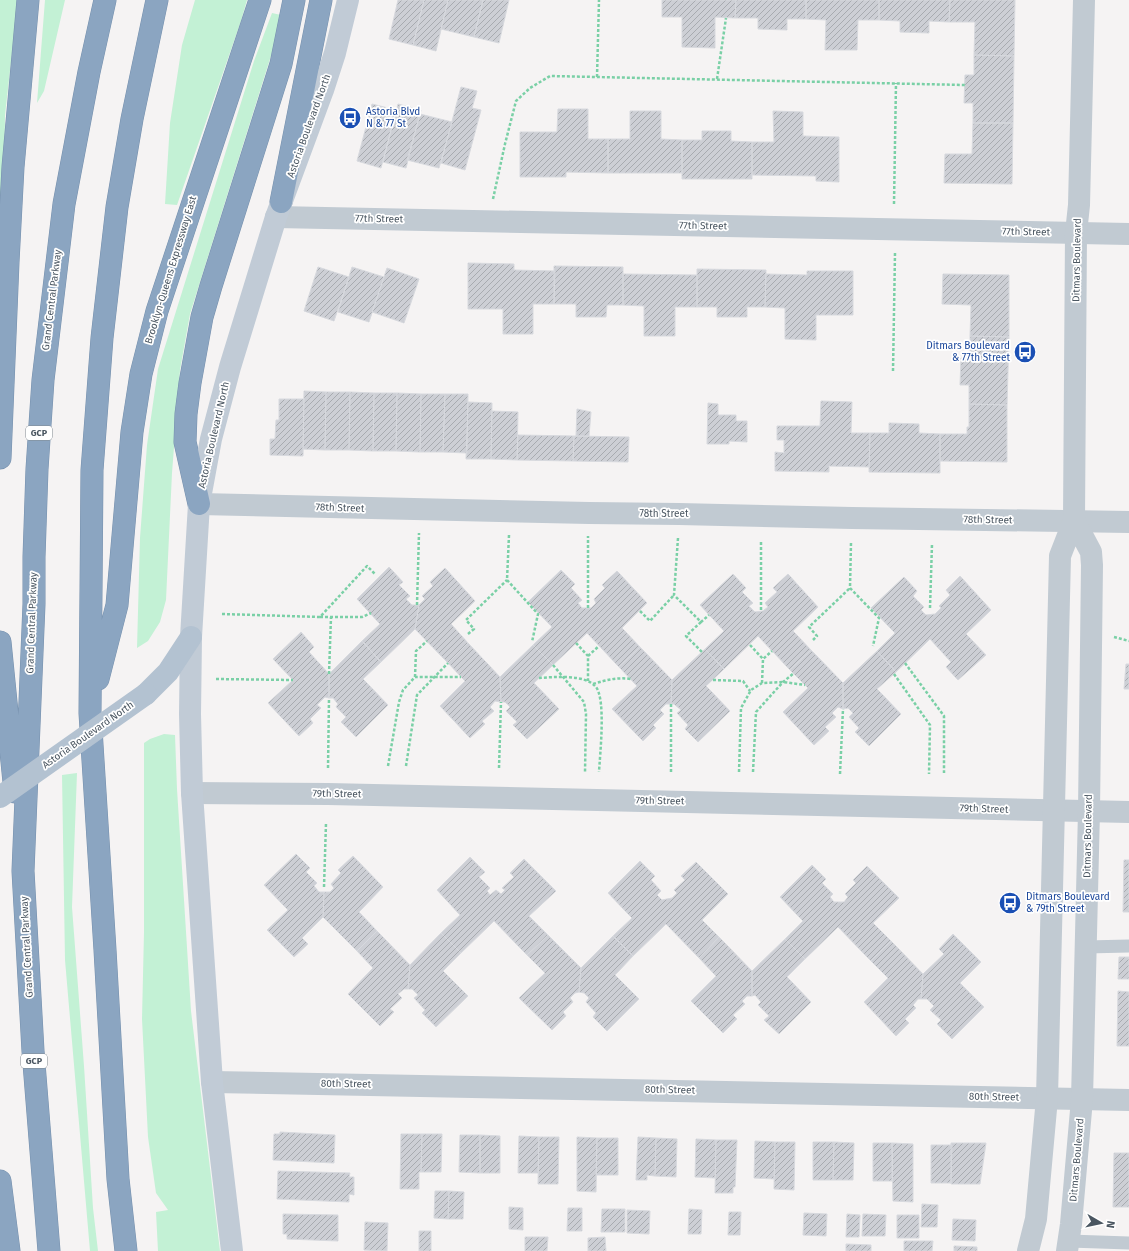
<svg xmlns="http://www.w3.org/2000/svg" width="1129" height="1251" font-family="'Fira Sans',sans-serif">
  <style>
    .grass { fill: #c3f1d5 }
    .building { fill: url(#building-hatch); stroke: #d7d9de }
    .lines { fill: none; stroke-linecap: round; stroke-linejoin: round }
    .motorway-casing { stroke: #7690ad; stroke-width: 23 }
    .path { stroke: #7ad0a6; stroke-width: 2.5; stroke-dasharray: 3 2; stroke-linecap: butt }
    .service { stroke: #c1cad2; stroke-width: 13 }
    .minor { stroke: #c1cad2; stroke-width: 22 }
    .tertiary { stroke: #c1cad2; stroke-width: 22 }
    .secondary { stroke: #c1cbd6; stroke-width: 22 }
    .primary { stroke: #b3c2d1; stroke-width: 22 }
    .motorway { stroke: #8ba5c1; stroke-width: 22 }
    .primary-bridge { stroke: #b3c2d1; stroke-width: 22 }
    .labels { text-anchor: middle; dominant-baseline: central; stroke-width: 3.5; stroke-linejoin: round; paint-order: stroke }
    .shield { fill: #fff; stroke: #808990; stroke-width: 1 }
    .shield-label { font-size: 9px; font-weight: bold; fill: #4a5661 }
    .transit-label { font-size: 10px; fill: #164399; stroke: #fff; text-anchor: start }
    .street-label { font-size: 10px; fill: #4a5661; stroke: #fff }
  </style>
  <defs>
    <pattern id="building-hatch" width="6" height="6" patternUnits="userSpaceOnUse"><rect width="6" height="6" fill="#cdcfd5"/><path d="M-1 1l2-2M0 6l6-6M5 7l2-2" fill="none" stroke="#a8abb0"/></pattern>
  </defs>
  <rect width="100%" height="100%" fill="#f5f3f3"/>
  <path class="grass" d="M0,0H18L5,115L4,205L0,279Z
    M45,0H65L44,91L37,103Z
    M195,0H247L241,21L177,205L165,204L170,123L182,45Z
    M272,13L281,15L275,43L190,314L180,370L172,473L166,600L160,622L148,641L137,648L140,538L147,445L158,369L254,61Z
    M164,734L175,735L177,789L191,1011L220,1251H158L156,1212L168,1210L156,1193L148,1137L142,1019L144,932V743L150,739Z
    M77,773L72,907L84,1066L93,1208L98,1251H90L65,960L62,775Z"/>
  <path class="building" d="M398,0H424L413,45L389,39Z
    M424,0H448L436,51L413,45Z
    M448,0H483L474,37L441,29Z
    M483,0H509L499,43L474,37Z
    M662,0H736L735,18L715,17V48L682,47V17H662Z
    M736,0H806V19H787V30L758,29V18H735Z
    M806,0H879V20H858L857,50H825L826,20L806,19Z
    M879,0H950L949,22L929,21V33L900,32V21L879,20Z
    M950,0H1015L1014,56L974,55L975,22H949Z
    M974,55L1014,56L1013,123H973V103H964L965,75H974Z
    M461,87L477,91L472,108L481,110L465,170L441,163Z
    M372,104L396,110L381,168L357,161Z
    M398,104L421,110L406,168L383,162Z
    M558,109H588V139H608V173L566,172V177H520V132H557Z
    M630,111H661V139L682,140V173H608V139H630Z
    M773,111L803,112V136L839,137V182L816,181V176L752,175V142H774Z
    M420,114L452,122L439,168L407,160Z
    M973,123H1013L1012,184L944,183L945,154H972Z
    M702,131H731V141L752,142V179H682V140H702Z
    M468,263L514,264V270L555,271L554,304H533V334H503V309H468Z
    M554,266L623,267V305H607L606,317H576V304H554Z
    M318,267L349,277L334,321L304,311Z
    M352,267L384,277L369,322L338,312Z
    M387,268L419,279L404,323L372,312Z
    M697,269L766,270L765,307H747V317H717V307H697Z
    M807,271H853V315H816V340L785,339V308L765,307L766,274L807,275Z
    M623,274L697,275V307H675V336H644V306L623,305Z
    M943,274L1009,275V337L970,336L971,305L942,304Z
    M970,336L1009,337L1007,405L969,404V385H960L961,358H970Z
    M304,391L326,392L325,450L303,449Z
    M326,392H350L349,450H325Z
    M350,392L374,393L373,451L349,450Z
    M374,393H397L396,451H373Z
    M397,393L421,394L420,452L396,451Z
    M421,394H445L443,452H420Z
    M445,394H468L467,453L443,452Z
    M279,399H304L303,456L270,455V439H275L276,420H279Z
    M821,401L852,402L851,433H870L869,467L829,466V472L775,471V452L784,453V440H777V426H820Z
    M468,402L492,403L491,459H466Z
    M708,403L718,404V415H736V421H747V442L729,441V444H707Z
    M969,404L1007,405V462L940,461V434H967V427H969Z
    M577,409L591,412L589,436H576Z
    M492,411L518,412L517,460L491,459Z
    M889,423L919,424V433L940,434V473L869,472L870,433H889Z
    M518,435L574,436L573,461L517,460Z
    M574,436L629,437L628,462L573,461Z
    M389,567L403,582L399,585L410,596L406,599L412,605H419L415,629L381,662L362,641L380,624L357,599Z
    M445,568L475,601L451,624L468,643L448,663L415,629L419,605L425,599L422,596L433,586L430,582Z
    M561,570L575,584L571,588L582,600L578,603L582,608H591L596,603L594,599L605,588L602,585L617,571L647,603L622,628L640,647L619,667L587,633L553,665L533,645L552,627L528,602Z
    M733,574L746,588L742,592L753,603L749,606L755,612L763,611L768,607L765,603L777,592L773,588L788,574L818,607L793,631L811,650L790,670L758,636L724,669L705,649L724,631L700,605Z
    M960,576L991,610L966,634L986,655L958,680L946,667L951,662L930,639L896,672L877,651L895,633L871,608L904,577L917,591L913,596L924,607L921,610L926,615L935,614L941,608L939,606L950,595L946,590Z
    M301,632L314,647L309,652L329,674V698L325,697L317,705L321,708L310,719L313,723L299,736L268,703L293,680L273,659Z
    M362,641L381,662L363,679L388,705L356,737L341,722L346,717L336,707L338,704L333,698H329V674Z
    M468,643L500,677L501,702L495,701L490,707L494,711L482,721L485,724L470,738L440,706L465,681L448,663Z
    M533,645L553,665L534,683L559,709L527,739L513,725L517,722L506,711L510,707L505,702H501L500,677Z
    M640,647L672,680L671,704H666L660,710L664,714L653,725L656,728L643,741L612,709L637,686L619,667Z
    M705,649L724,669L706,686L730,711L698,742L685,729L688,725L677,713L681,710L674,704H671L672,680Z
    M811,650L843,683V709L838,707L832,713L836,717L825,727L829,731L814,745L783,712L808,688L790,670Z
    M877,651L896,672L877,689L901,714L869,746L855,732L859,728L849,717L853,713L848,708L843,709V683Z
    M1126,664H1129V689H1124Z
    M296,854L310,868L306,872L317,883L314,886L319,892H324L323,917L302,938L308,944L294,957L267,930L288,910L264,885Z
    M353,856L383,887L359,912L377,931L357,951L323,917L324,892H330L334,888L331,884L341,873L338,870Z
    M470,857L485,872L479,877L490,888L487,891L490,895L496,890L501,894L505,890L502,888L514,877L510,873L524,859L556,891L529,916L548,935L527,955L494,921L461,953L441,933L460,915L437,890Z
    M1124,860H1129V912H1123Z
    M640,861L655,876L651,880L661,891L657,895L662,900L672,898L677,893L674,890L685,880L681,876L696,862L728,894L702,920L719,937L699,958L666,924L633,956L613,936L632,918L608,893Z
    M812,865L826,879L822,883L833,894L830,897L834,902H844L848,897L845,894L856,883L853,880L867,866L899,898L873,923L891,941L871,961L838,927L805,959L785,939L803,921L780,897Z
    M377,931L410,965L408,989H404L398,994L402,998L390,1009L394,1012L380,1026L348,994L373,968L357,951Z
    M441,933L461,953L443,971L468,996L436,1027L422,1013L425,1010L414,998L418,995L412,989H408L410,965Z
    M953,934L981,962L960,983L984,1007L952,1039L937,1024L941,1020L930,1010L934,1006L927,999H921L923,974L944,954L939,949Z
    M548,935L581,968L579,992L575,993L570,998L573,1002L563,1012L566,1016L552,1030L519,998L545,973L527,955Z
    M613,936L633,956L615,975L639,999L607,1031L593,1017L596,1013L586,1002L589,998L584,993L579,992L581,968Z
    M719,937L752,971V996H747L742,1001L745,1004L733,1015L737,1019L723,1033L691,1001L716,976L699,958Z
    M785,939L805,959L787,977L811,1002L779,1034L764,1020L769,1016L758,1005L761,1002L755,995L752,996V971Z
    M891,941L923,974L921,999H918L913,1005L916,1008L905,1019L909,1023L896,1036L864,1002L888,978L871,961Z
    M1119,957H1129V979H1118Z
    M1118,991L1129,992V1046H1117Z
    M280,1132L335,1135L334,1163L273,1160L274,1134H280Z
    M401,1134H422L421,1172H419V1189H400Z
    M422,1134H442L441,1172H421Z
    M460,1135H480V1173L459,1172Z
    M480,1135L500,1136V1173H480Z
    M519,1136L539,1137L538,1173H518Z
    M539,1137H559L558,1184H538Z
    M577,1137L597,1138L596,1192L577,1191Z
    M638,1137L656,1138L655,1176L647,1175V1180H636Z
    M597,1138H618V1175H596Z
    M656,1138L677,1139L676,1177L655,1176Z
    M696,1139L716,1140L715,1178L695,1177Z
    M716,1140H737L735,1187H733V1193H715Z
    M755,1141L775,1142L774,1179L754,1178Z
    M775,1142H795L794,1190L774,1189Z
    M813,1142H834L833,1180H813Z
    M834,1142L854,1143L853,1180H833Z
    M873,1143H892V1181H873Z
    M892,1143L913,1144V1202L893,1201Z
    M951,1143H986L980,1184H951Z
    M931,1145H952L951,1183H931Z
    M1114,1153H1129V1207H1113Z
    M278,1171L350,1173L349,1177H354V1195L349,1194V1202L277,1199Z
    M435,1191H449L448,1219L434,1218Z
    M449,1191L464,1192L463,1219H448Z
    M922,1204L938,1205L937,1227H921Z
    M509,1207L523,1208V1230L509,1229Z
    M568,1208H582V1231H567Z
    M602,1209H625V1232H601Z
    M689,1209L702,1210L701,1234H688Z
    M627,1210L650,1211L649,1234L627,1233Z
    M729,1212H741L740,1235H728Z
    M804,1213L827,1214L826,1236L803,1235Z
    M283,1214L338,1215V1241L287,1239V1234H283Z
    M847,1214L860,1215L859,1237H846Z
    M863,1214L886,1215L885,1236H862Z
    M897,1215H919V1238H897Z
    M953,1219L976,1220L975,1241L952,1240Z
    M365,1222L388,1223L387,1251L364,1250Z
    M419,1231H431V1251H419Z
    M525,1237H548L547,1251H525Z
    M605,1237L606,1251H588V1238Z
    M904,1241H933L932,1251H904Z
    M846,1244L871,1245V1251H846Z
    M954,1246L977,1247V1251H954Z"/>
  <g class="lines">
    <g class="motorway-casing">
      <path id="motorway" d="M281,202L321,0
        M0,458L8,262L13,167L28,0
        M199,504L185,442L186,414L190,383L202,317L211,286L281,64L294,0
        M0,642L15,792
        M98,679L117,605L132,432L141,374L157,311L260,0
        M0,1181L9,1251
        M49,1251L33,1051L23,871L34,604V557L37,469L43,380L64,204L89,72L105,0
        M126,1251L118,1179L105,950L90,713L92,470L102,338L117,207L132,119L157,0"/>
    </g>
    <path class="path" d="M597,77L599,0
      M717,79L726,18
      M493,199L505,144L516,101L530,88L550,76L965,85
      M894,204L896,83
      M893,371L895,253
      M509,535L507,580L538,614L532,642
      M678,538L674,595L701,622L709,615
      M761,542V611
      M851,543L850,588L879,618L873,646
      M417,605L419,533
      M588,608V536
      M930,608L932,544
      M640,611L650,621L674,595
      M222,614L320,617L367,566L375,574
      M320,617H362L371,613
      M701,622L686,636L702,652
      M468,634L474,629L466,620L507,580
      M1114,637L1129,641
      M813,640L817,636L809,627L850,588
      M576,643L588,656V681
      M750,645L763,659
      M588,656L599,646
      M905,663L944,716V773
      M553,665L584,702L586,714L585,773
      M329,674L331,617
      M894,674L930,725L929,774
      M415,677L416,651L427,641
      M539,678C554,677 586,674 596,687C606,700 600,754 599,772
      M216,679L293,680
      M713,680L743,681L750,691
      M762,683L763,659L772,651
      M593,684C606,680 617,677 631,679
      M671,704V772
      M388,766L399,702L403,690L415,677H461
      M406,766L417,695L448,663
      M328,768L329,698
      M499,768L501,702
      M739,772L741,708L751,690L762,683L783,682L805,685
      M753,772L756,712L783,682L794,673
      M840,774L843,709
      M324,887L326,823"/>
    <path class="service" d="M1086,947L1129,946
      M1069,1241L1129,1243"/>
    <path class="minor" d="M276,217L1129,234
      M199,504L589,513L679,514L852,518L1129,522
      M192,793L328,794L1129,812
      M212,1082L1129,1100"/>
    <path class="tertiary" d="M1028,1251L1036,1219L1047,1098L1060,556L1074,520L1076,233L1079,205L1084,0
      M1067,1251L1071,1224L1082,1099L1089,811L1092,565L1091,552L1074,520"/>
    <path class="secondary" d="M232,1251L212,1082L192,793L190,714L191,637L199,504L211,439L230,367L276,217L323,90L335,53L348,0"/>
    <path class="primary" d="M146,694L168,672L191,637"/>
    <use href="#motorway" class="motorway"/>
    <path class="primary-bridge" d="M0,797L146,694"/>
  </g>
  <defs>
    <g id="bus-disc" transform="scale(1.15)"><circle r="9.5" fill="#1a4fb4" stroke="#fff"/><path d="M-5-6H5V4H4V6H2V4H-2V6H-4V4H-5ZM-3.5-4V0h7V-4ZM-3.5 1.2v1.5H-2V1.2ZM2 1.2v1.5H3.5V1.2Z" fill="#fff"/></g>
  </defs>
  <g fill-rule="evenodd">
    <use href="#bus-disc" x="350" y="118"/>
    <use href="#bus-disc" x="1025" y="352"/>
    <use href="#bus-disc" x="1010" y="903"/>
  </g>
  <g class="labels">
    <g class="shield">
      <rect x="26" y="426" width="26" height="14" rx="3"/>
      <rect x="21" y="1054" width="26" height="14" rx="3"/>
    </g>
    <g class="shield-label">
      <text x="39" y="433">GCP</text>
      <text x="34" y="1061">GCP</text>
    </g>
    <g class="transit-label">
      <text x="366" y="112">Astoria Blvd<tspan x="366" dy="12">N &amp; 77 St</tspan></text>
      <text x="1010" y="346" text-anchor="end">Ditmars Boulevard<tspan x="1010" dy="12">&amp; 77th Street</tspan></text>
      <text x="1026" y="897">Ditmars Boulevard<tspan x="1026" dy="12">&amp; 79th Street</tspan></text>
    </g>
    <g class="street-label">
      <text transform="translate(309 126) rotate(-70)">Astoria Boulevard North</text>
      <text transform="translate(379 219) rotate(1)">77th Street</text>
      <text transform="translate(703 226) rotate(1)">77th Street</text>
      <text transform="translate(1026 232) rotate(1)">77th Street</text>
      <text transform="translate(1077 260) rotate(-89)">Ditmars Boulevard</text>
      <text transform="translate(171 270) rotate(-73)">Brooklyn-Queens Expressway East</text>
      <text transform="translate(52 300) rotate(-83)">Grand Central Parkway</text>
      <text transform="translate(214 435) rotate(-77)">Astoria Boulevard North</text>
      <text transform="translate(340 508) rotate(2)">78th Street</text>
      <text x="664" y="514">78th Street</text>
      <text transform="translate(988 520) rotate(1)">78th Street</text>
      <text transform="translate(32 623) rotate(-88)">Grand Central Parkway</text>
      <text transform="translate(88 735) rotate(-35)">Astoria Boulevard North</text>
      <text transform="translate(337 794) rotate(1)">79th Street</text>
      <text transform="translate(660 801) rotate(1)">79th Street</text>
      <text transform="translate(984 809) rotate(2)">79th Street</text>
      <text transform="translate(1088 836) rotate(-89)">Ditmars Boulevard</text>
      <text transform="translate(27 947) rotate(-93)">Grand Central Parkway</text>
      <text transform="translate(346 1084) rotate(1)">80th Street</text>
      <text transform="translate(670 1090) rotate(1)">80th Street</text>
      <text transform="translate(994 1097) rotate(1)">80th Street</text>
      <text transform="translate(1077 1160) rotate(-85)">Ditmars Boulevard</text>
    </g>
  </g>
  <g transform="translate(1101 1223) rotate(99)" stroke="#ffffff" stroke-width="3" paint-order="stroke">
  <path d="M0-3L7 15L0 10L-7 15Z" fill="#4a5661"/>
  <text y="-6" font-size="11" font-weight="bold" text-anchor="middle" fill="#4a5661">N</text>
  </g>
</svg>
